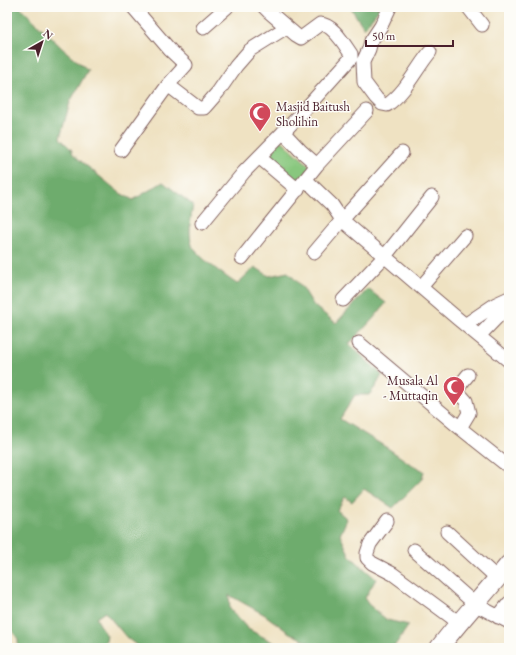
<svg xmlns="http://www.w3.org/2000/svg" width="516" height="655" font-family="'EB Garamond',serif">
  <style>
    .green { fill: #88c77e; stroke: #697354 }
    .forest { fill: #6eac6d; stroke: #5c664c }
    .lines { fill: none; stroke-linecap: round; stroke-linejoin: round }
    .minor-casing { stroke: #846360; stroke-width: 15 }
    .secondary-casing { stroke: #846360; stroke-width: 20 }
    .minor { stroke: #fff; stroke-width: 13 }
    .secondary { stroke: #fff; stroke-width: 18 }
    .labels { text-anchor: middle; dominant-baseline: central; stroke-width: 3; stroke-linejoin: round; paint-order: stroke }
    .poi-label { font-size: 13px; fill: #4a1f2b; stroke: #fdfcf7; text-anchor: start }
  </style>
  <rect width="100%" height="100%" fill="#fdfcf7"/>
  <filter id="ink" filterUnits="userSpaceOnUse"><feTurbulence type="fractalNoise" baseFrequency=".025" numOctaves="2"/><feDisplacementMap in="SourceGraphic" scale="8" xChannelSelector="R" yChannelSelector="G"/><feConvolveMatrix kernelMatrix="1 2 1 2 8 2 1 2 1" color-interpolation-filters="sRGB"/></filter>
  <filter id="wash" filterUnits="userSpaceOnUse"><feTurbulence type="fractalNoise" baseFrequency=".012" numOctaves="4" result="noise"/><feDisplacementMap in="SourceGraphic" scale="16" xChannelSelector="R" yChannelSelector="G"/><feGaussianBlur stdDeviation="0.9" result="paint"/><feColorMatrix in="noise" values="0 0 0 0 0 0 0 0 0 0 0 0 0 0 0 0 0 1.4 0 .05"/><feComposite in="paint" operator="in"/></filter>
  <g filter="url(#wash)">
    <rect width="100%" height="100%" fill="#efe2c2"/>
    <path class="green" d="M281,140L311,167L297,183L267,156Z"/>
    <path class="forest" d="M7,7H20L63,49L88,70L70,102L60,138L71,149L73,154L82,162L120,193L133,200L163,182L193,205C191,217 188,233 192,245C194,254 228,278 237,284L255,267L269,276L288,272L303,288L314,306L336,323L368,289L386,303L373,319L349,344L382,375L376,386L369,395H355L340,419L389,449L409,463L424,471L422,479L393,508L364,489L352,502L345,497L337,510L347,519L340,535L350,556L376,579L365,598L368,604L387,620L409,625L393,648H319L288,632L265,615L229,595L230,609L248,629L284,648H140L127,638L105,612L96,618L107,636L104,648H18V639L7,624Z
      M350,7H381L364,28Z"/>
  </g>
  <g filter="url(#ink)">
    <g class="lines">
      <g class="minor-casing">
        <path id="minor" d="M390,7L381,26L371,41L369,49L363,62L364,82L376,98L382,104L387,105C406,92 416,69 430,52
          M468,7L482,25
          M203,28L227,7
          M168,85L198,108H204L218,92L236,66L250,50L287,27
          M283,132L300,150L317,165
          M121,150L168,85L186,65L170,50L133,7
          M259,157L298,190
          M306,180L332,205L342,220L458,319L509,361
          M202,223L244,172L299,116L351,58V54C344,44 333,24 320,24L301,38L296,35L268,11L264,7
          M314,253L342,220L402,153
          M242,258L317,165L367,111
          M421,287L465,236
          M343,300L385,256L432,197
          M465,325L496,304L509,298
          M479,336L505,309L509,307
          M359,343L460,428L509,467
          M460,428L469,413L466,401L458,392L460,385L468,375
          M387,521L370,544L367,553V558L372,563L393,574L458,622
          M447,532L497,578
          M414,550L476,605L509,622
          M498,617L509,603"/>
      </g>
      <g class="secondary-casing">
        <path id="secondary" d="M439,648C461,619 486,593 509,564"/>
      </g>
      <use href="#minor" class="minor"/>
      <use href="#secondary" class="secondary"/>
    </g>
  </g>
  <defs>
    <g id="mosque-pin" transform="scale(1.15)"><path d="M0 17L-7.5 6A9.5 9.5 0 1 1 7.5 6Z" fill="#d1495b" stroke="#fdfcf7"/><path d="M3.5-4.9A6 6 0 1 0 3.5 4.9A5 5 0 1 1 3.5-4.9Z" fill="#fff"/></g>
  </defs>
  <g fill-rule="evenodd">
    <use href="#mosque-pin" x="260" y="113"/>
    <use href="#mosque-pin" x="454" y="387"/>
  </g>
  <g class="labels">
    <g class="poi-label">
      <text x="276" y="106">Masjid Baitush<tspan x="276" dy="15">Sholihin</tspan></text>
      <text x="438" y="380" text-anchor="end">Musala Al<tspan x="438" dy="15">- Muttaqin</tspan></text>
    </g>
  </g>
  <rect width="516" height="655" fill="none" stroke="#fdfcf7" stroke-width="24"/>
  <g transform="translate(42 42) rotate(39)" stroke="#fdfcf7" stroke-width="3" paint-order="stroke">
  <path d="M0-3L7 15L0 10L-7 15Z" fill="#4a1f2b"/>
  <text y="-6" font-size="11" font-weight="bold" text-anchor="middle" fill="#4a1f2b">N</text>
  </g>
  <path d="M366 40v6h87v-6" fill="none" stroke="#4a1f2b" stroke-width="2"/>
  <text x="372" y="40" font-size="12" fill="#4a1f2b" stroke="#fdfcf7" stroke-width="3" paint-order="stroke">50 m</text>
</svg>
